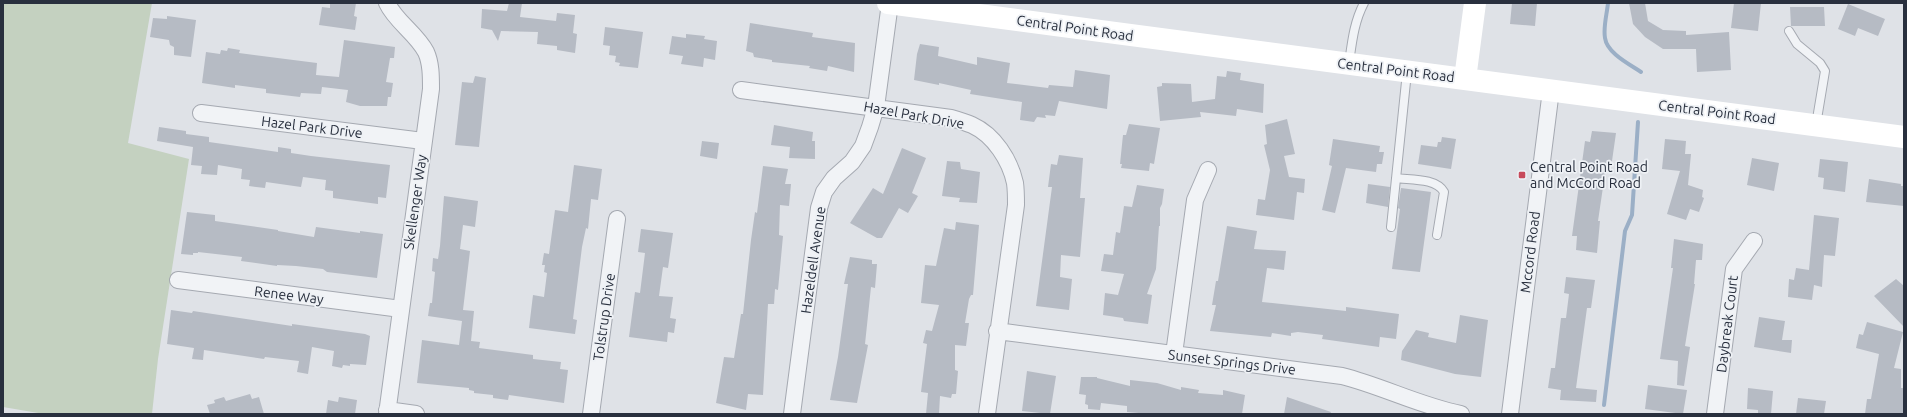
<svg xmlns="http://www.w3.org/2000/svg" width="1907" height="417" font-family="Ubuntu,sans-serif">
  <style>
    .green { fill: #c4d1c0 }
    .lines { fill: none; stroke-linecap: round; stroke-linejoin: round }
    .stream { stroke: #9bafc6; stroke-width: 4 }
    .building { fill: #b6bbc4 }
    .lane-casing { stroke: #a5a9b1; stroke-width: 10 }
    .street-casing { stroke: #a5a9b1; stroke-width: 18 }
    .lane { stroke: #f1f3f6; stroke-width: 8 }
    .street { stroke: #f1f3f6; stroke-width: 16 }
    .secondary { stroke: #fff; stroke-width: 22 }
    .poi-dot { fill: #c74a5b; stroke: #eef1f5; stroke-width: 1.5 }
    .labels { text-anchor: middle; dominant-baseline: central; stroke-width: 3.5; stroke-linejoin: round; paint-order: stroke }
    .street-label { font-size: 14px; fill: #29303e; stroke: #eef1f5 }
    .poi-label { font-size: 14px; fill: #29303e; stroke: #eef1f5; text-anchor: start }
  </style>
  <rect width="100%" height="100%" fill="#dfe2e7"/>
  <path class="green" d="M3,3H152L128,143L189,159L158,359L152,414H44L3,407Z"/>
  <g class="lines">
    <path class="stream" d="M1608,3C1607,14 1603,27 1605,38C1607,53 1629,64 1641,72
      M1604,405L1625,231L1632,215L1638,122"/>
  </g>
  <path class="building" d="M330,3H356L354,16L357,17L355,30L319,25L322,7L330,8Z
    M509,3H522L520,17L556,21L557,13L575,15L573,33L577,34L575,53L557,50V46L537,44L538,32L501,31L498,41L492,30L481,28L482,9L507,11Z
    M1512,3H1537L1535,26L1510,24Z
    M1629,3H1645L1648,21L1663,30L1686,31V35L1729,32L1731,70L1697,72L1696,49H1663L1645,37L1633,24Z
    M1734,3H1761L1758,31L1731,28Z
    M1848,4L1885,19L1878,36L1858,28L1855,36L1838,29Z
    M1790,7H1824L1825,26H1791Z
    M167,16L196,20L191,57L174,55V47L170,45L169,40L150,37L153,18L167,19Z
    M750,23L813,33L812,37L855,43L854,72L828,66L827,71L809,68L810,66L772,62V60L754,57L753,53L746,51Z
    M605,27L643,32L638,68L619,66L620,63L615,62L616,56L609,55L610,46L603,45Z
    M686,34L705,36L704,39L717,41L715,60L704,58L703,67L681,64L683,56L669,54L672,36L686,38Z
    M344,40L395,47L394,58H390L386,82L393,83L391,97H388L387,106H360L346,102L348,90L322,87L321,94L301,93L300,97L266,93V89L235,85V88L202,83L206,52L220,54L221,50L227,51L228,48L240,50L239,53L317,63L316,75L339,77Z
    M920,44L939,47L938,56L973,64L977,65V57L1010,63L1007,83L1048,88L1049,85L1073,87L1075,70L1110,75L1107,109L1059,101L1055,116L1045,115L1046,118L1037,117L1034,122L1020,120L1022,102L970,94L971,90L939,83V85L914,80L917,54Z
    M1227,71L1241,73L1240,80L1264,84L1263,113L1237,109L1236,116L1200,112L1201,117L1160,121L1157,87L1162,86V83L1191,84L1192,102L1215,99L1217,76L1226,77Z
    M475,76L486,78L479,147L455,145L462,82L473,83Z
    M1287,119L1295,154L1284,156L1289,177L1305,179L1304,193L1297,192L1294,220L1256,215L1258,199L1265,200L1270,170L1264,145L1267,144L1265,125Z
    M1129,124L1160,128L1154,164L1150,163L1149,171L1121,168L1122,164H1120L1123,135H1126Z
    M774,125L813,132L812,141H815V159L789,158L790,147L771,145Z
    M159,127L186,131V134L209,137V142L278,152V147L291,149V153L311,156L390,165L386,198L378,197V204L333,198V191L325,190L326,180L303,177L301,187L266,182L265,188L249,186L250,180L241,179L242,169L218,165L217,175L201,174L202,166L191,165L193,147L157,141Z
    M1592,131L1616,133L1612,161L1607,160L1598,221H1600L1597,253L1576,250L1577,236H1572L1585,141L1590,142Z
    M1442,137L1456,139L1451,169L1418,164L1421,145L1437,147L1438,142H1441Z
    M1333,139L1380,146L1379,152H1384L1382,164H1377L1376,172L1346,168L1335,213L1322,210L1332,166L1329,165Z
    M1665,139L1686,141L1685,154H1691L1688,185L1703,190L1702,197L1704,198L1699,212L1690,209L1686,220L1667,214L1680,171L1662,169Z
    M702,141L719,143L717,159L700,156Z
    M902,148L926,158L912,193L918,196L908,213L899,208L882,238H877L850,223L873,188L883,194Z
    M1059,155L1083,158L1080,198H1085L1080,257L1061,255L1060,277L1072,279L1069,310L1036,306L1052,187H1048L1051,164L1057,165Z
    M1752,158L1779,163L1774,191L1747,185Z
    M1820,159L1848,162L1845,192L1823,189L1824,178L1818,177Z
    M947,161L960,162L961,169L980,172L977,203L959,202L960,198L942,196Z
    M574,165L602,169L598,200L591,199L588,229L586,228L582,247L573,319L577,320L575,334L529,328L533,295L544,297L547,273L544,272L545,265H542L544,253L549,254L555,210L568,212Z
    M763,166L788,169L785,184H791L789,206L780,205L779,235L783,236L778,290L775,289L774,304H768L763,395L748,394L746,410L716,403L724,357L734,358L741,314H743L751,240L755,212L757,213Z
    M1869,179L1901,184V186H1904V206L1866,202Z
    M1368,184L1390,187L1388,207L1366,203Z
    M1137,185L1164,189L1162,204L1160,208V226H1159L1156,269L1147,294L1152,295L1148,324L1124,321L1123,318L1103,315L1105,293L1118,295L1124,274L1101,271L1104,254L1113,255L1116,232L1120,233L1124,206L1132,207Z
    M1401,188L1431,192L1420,272L1392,269L1400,209L1398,208Z
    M444,196L478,201L475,227L463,225L460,249L470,251L463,310L474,311L471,341L480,342L479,348L533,355V359L561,362L560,369L568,370L564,403L509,395L508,400L493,398V395L474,393V391L469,390V388L417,383L422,340L459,345L462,321L428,316L430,303H432L435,272L432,271L433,258L438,259L440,246Z
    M187,212L215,215V221L278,230V231L314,237L316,227L360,233V231L383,234L377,278L327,272L323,269L296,266L277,265V266L241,261L242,257L198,252V253H193V255L181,254Z
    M1814,215L1839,218L1835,256L1824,255L1822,287L1814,285L1812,300L1788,297L1789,279L1794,280L1796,268L1809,270Z
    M956,222L979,225L973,295H971L969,299L965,323H969L966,346L955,345V370L958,371L956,394H952L951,398L940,396L939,414H926L928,393L921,392L927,344L923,343L926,330L932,331L939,305L921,303L925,265L936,266L944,228L955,230Z
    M1227,226L1257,231L1254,249L1286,251L1284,270L1267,268L1262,302L1346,311V307L1399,314L1396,339L1380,337L1379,347L1322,339L1323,335L1298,332L1291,333V336L1272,333L1271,337L1210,331L1216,305H1212L1216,281H1218Z
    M641,229L673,233L668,268L663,267L659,296L673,297L670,318L676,319L674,333L668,332L667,342L629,337L635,292L640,293L645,253L638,252Z
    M1674,239L1703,244L1702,260H1696L1694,284H1695L1685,346L1690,347L1684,386L1677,385L1678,361L1660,359L1673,268H1671Z
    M850,257L872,260V264H877L875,288L871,287L865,344L868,345L857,403L830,400L838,357L848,284H844Z
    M1566,277L1595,280L1591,308H1587L1576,388L1597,390L1596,402L1560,400L1561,390L1548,388L1551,368H1555L1561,318H1566L1569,294L1564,293Z
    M1896,279L1904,286V327L1874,296Z
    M171,310L192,313L193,311L292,326V324L365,334L370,336L366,365L350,364V366L343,365L342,368L332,366L334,351L312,347L308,374L297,372L299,361L265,357L264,359L204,350L203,360L192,359L194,348L167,344Z
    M1460,315L1488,320L1481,377L1455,374L1401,360L1402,351L1416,330L1429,333L1428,337L1456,343Z
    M1759,317L1785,321L1782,340H1792L1791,353L1754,347Z
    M1867,322L1903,332L1894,368L1901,369V388H1904V414H1865L1867,399H1871L1879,354L1856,348L1859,334L1863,335Z
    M1027,371L1056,376L1050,414L1022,411Z
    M1081,377H1097V378L1130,386V380L1157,383L1181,390V387L1199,390L1198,393L1223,395V390L1245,395L1242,414H1150L1127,412V406L1101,403L1100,410L1088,409V405L1085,404L1086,395L1079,394Z
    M1648,385L1687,390L1683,414L1645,409Z
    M1748,388L1773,391L1771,414H1758V410L1747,409Z
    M250,394L252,399L259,397L264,414H210L207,405L215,403L214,400L224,397L226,401Z
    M339,397L357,400L355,414H326L328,400L338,402Z
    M1287,397L1331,412L1330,414H1284Z
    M1798,398L1826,401L1824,414H1796Z"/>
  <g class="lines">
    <g class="lane-casing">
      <path id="lane" d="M1789,31L1797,44L1820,63L1825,71L1816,125
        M1349,63C1352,42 1354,22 1364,3
        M1396,178C1411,180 1436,178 1444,192L1437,235
        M1391,227L1407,72"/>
    </g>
    <g class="street-casing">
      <path id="street" d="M741,90L951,118C958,120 965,122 972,125C994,135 1010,160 1015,183C1016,190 1016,198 1016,205L987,414
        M201,113L423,141
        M178,280L401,309
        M997,331L1342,376C1382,386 1420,406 1461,414
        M1174,354L1195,200L1208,170
        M387,410L416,414
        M387,414L431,89C431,76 431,63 426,52C416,33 396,22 387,3
        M591,414L617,219
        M792,414L819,208L824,192L834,178L852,162L863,146L870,127L876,107L890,3
        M1510,414L1551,90
        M1715,414L1734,269L1754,241"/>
    </g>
    <use href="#lane" class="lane"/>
    <use href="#street" class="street"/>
    <path class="secondary" d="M888,3L1904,137
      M1465,79L1475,3"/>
  </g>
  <rect class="poi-dot" x="1518" y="171" width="8" height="8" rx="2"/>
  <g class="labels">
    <g class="street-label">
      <text transform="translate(1075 28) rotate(8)">Central Point Road</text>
      <text transform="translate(1396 70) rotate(7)">Central Point Road</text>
      <text transform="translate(1717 112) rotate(7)">Central Point Road</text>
      <text transform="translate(914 115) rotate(10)">Hazel Park Drive</text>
      <text transform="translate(312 127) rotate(7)">Hazel Park Drive</text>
      <text transform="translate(415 202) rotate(-82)">Skellenger Way</text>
      <text transform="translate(1530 252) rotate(-83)">Mccord Road</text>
      <text transform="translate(813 260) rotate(-82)">Hazeldell Avenue</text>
      <text transform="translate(289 295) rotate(7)">Renee Way</text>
      <text transform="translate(604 317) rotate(-82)">Tolstrup Drive</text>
      <text transform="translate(1727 324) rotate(-83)">Daybreak Court</text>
      <text transform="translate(1232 362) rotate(7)">Sunset Springs Drive</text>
    </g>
    <g class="poi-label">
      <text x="1530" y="167">Central Point Road<tspan x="1530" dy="16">and McCord Road</tspan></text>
    </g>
  </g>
  <rect width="1907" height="417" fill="none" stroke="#29303e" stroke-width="8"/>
</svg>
